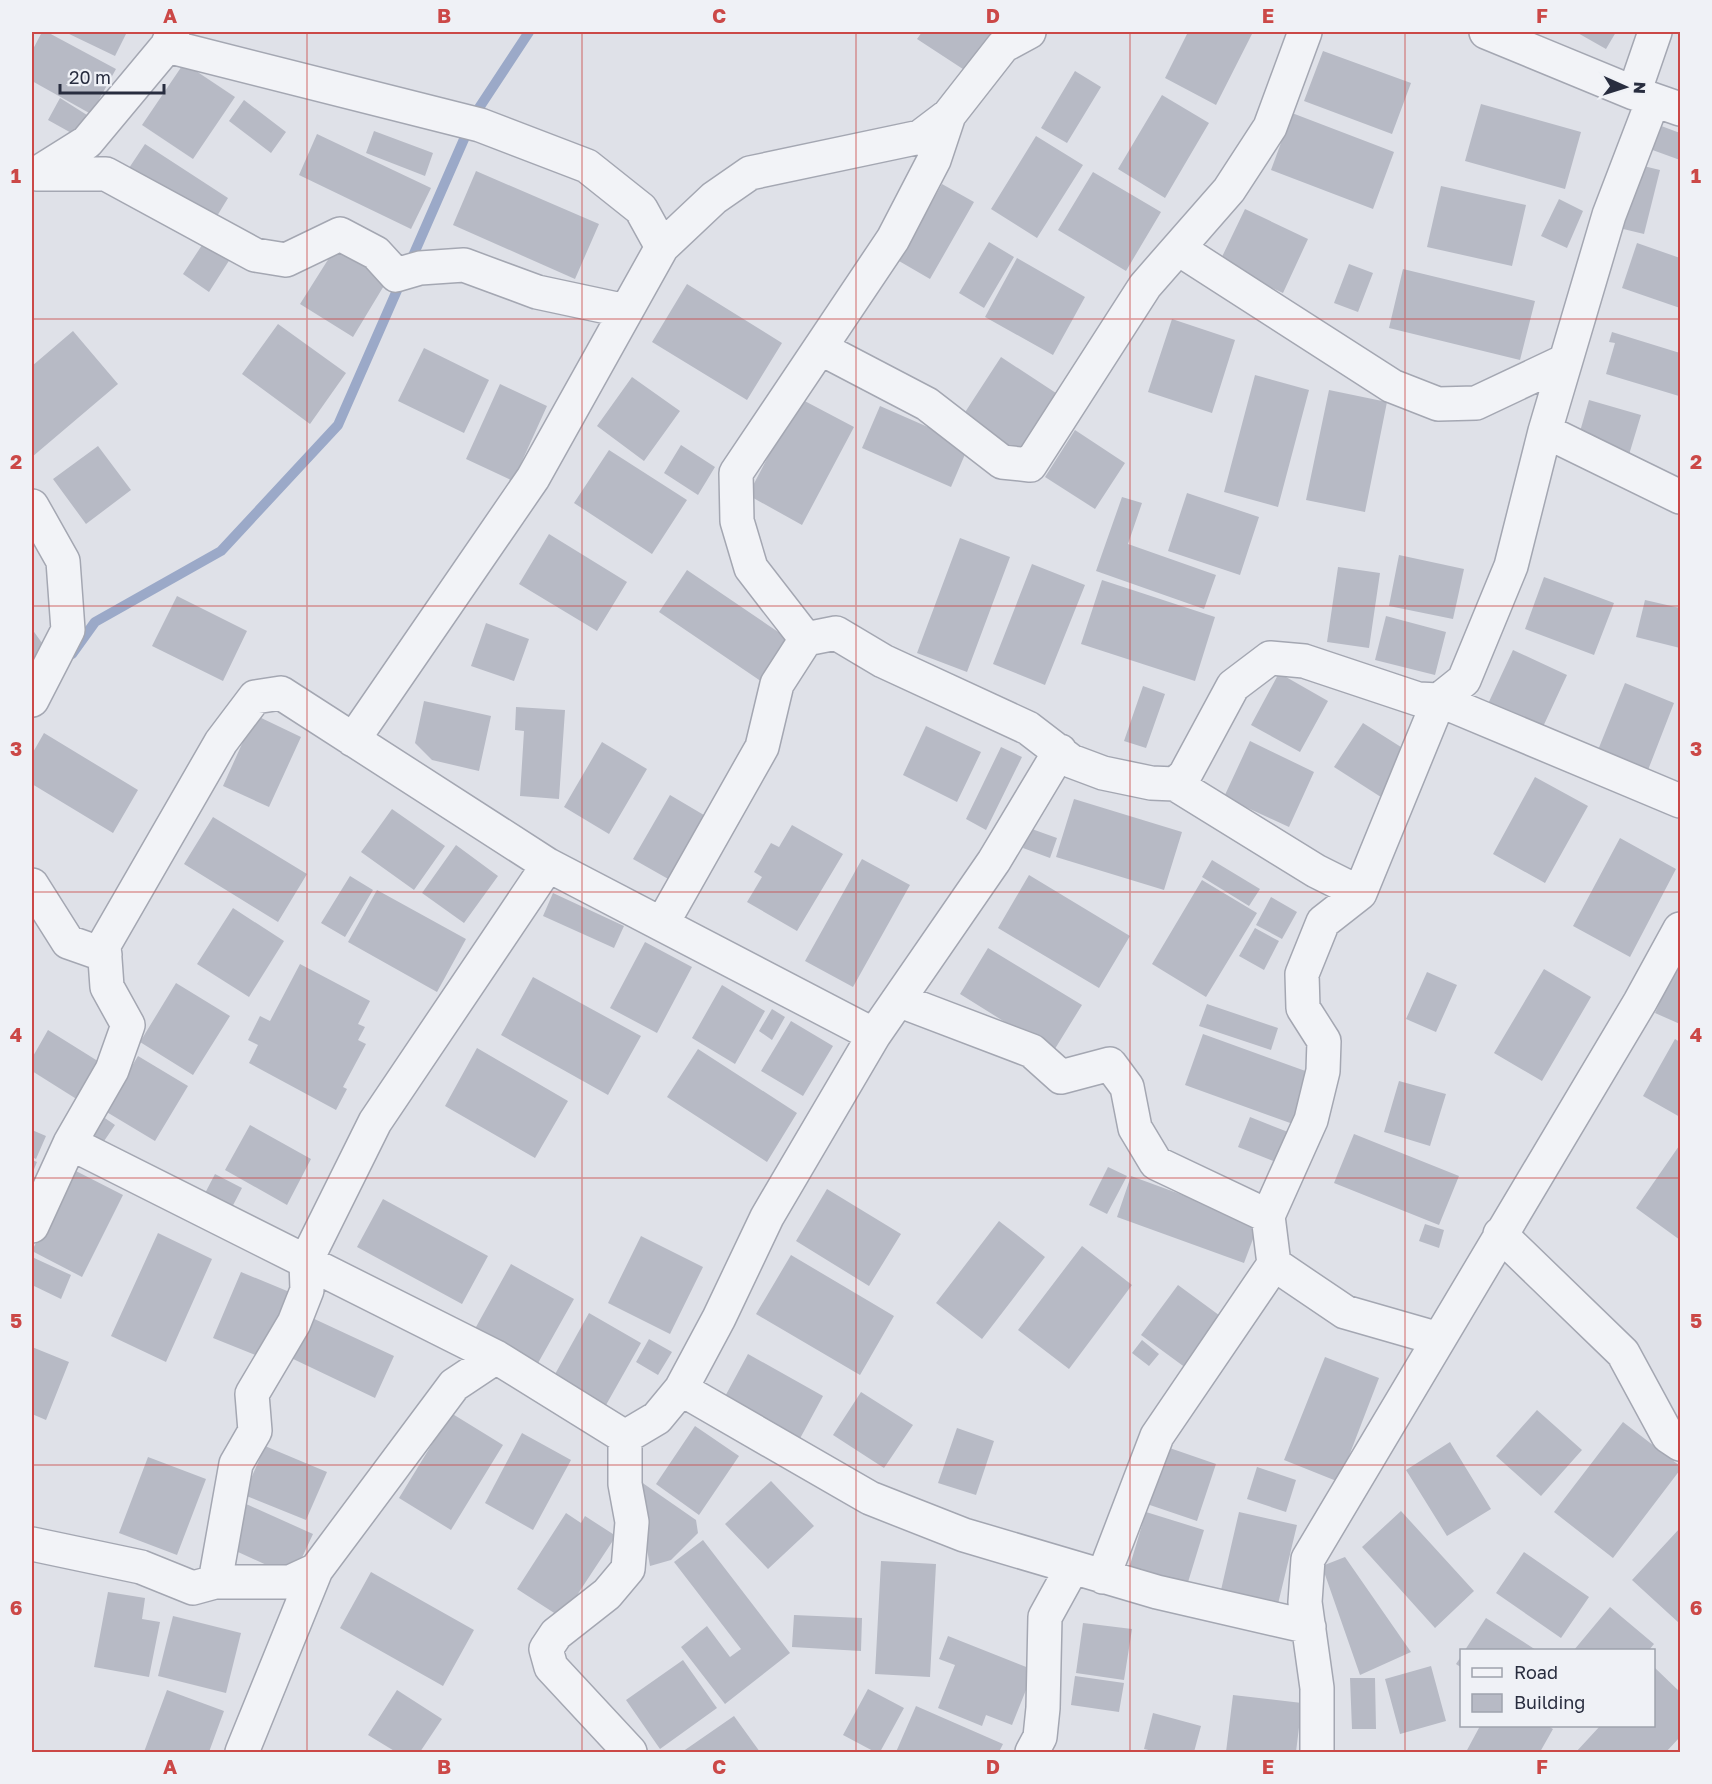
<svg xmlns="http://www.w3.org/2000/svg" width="1712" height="1784" font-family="'Golos Text',sans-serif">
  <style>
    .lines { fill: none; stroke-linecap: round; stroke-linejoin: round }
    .stream { stroke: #9ba9c8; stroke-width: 10 }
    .building { fill: #b7bac5 }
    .minor-casing { stroke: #a4a7b2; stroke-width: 36 }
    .minor { stroke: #f2f3f7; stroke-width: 33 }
    .grid { fill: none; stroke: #cb4847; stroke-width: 1.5; stroke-opacity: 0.55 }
    .neatline { fill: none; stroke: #cb4847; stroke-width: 2 }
    .grid-label { font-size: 20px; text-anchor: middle; font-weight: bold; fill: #cb4847 }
  </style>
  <rect width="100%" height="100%" fill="#dfe1e8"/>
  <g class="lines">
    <path class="stream" d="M409,265L475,114L529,32
      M72,654L95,622L221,551L338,425L402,279"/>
  </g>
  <path class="building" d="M42,32H47L116,69L91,114L32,81V51Z
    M65,32H127L115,56Z
    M922,32H996L969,73L917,39Z
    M1188,32H1253L1216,105L1165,78Z
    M1576,32H1616L1606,49Z
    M1323,51L1411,83L1392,134L1304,101Z
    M184,63L235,97L193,159L142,125Z
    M1075,71L1101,87L1067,143L1041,128Z
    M1162,95L1209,123L1165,198L1118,169Z
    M60,98L87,115L75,135L48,120Z
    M244,100L286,132L271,153L229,121Z
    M1481,104L1581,132L1565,189L1465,161Z
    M1292,113L1394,152L1373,209L1271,170Z
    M1656,124L1680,133V160L1647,148Z
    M374,131L433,153L425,176L366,153Z
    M317,134L431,188L411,229L299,175Z
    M1036,136L1083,165L1037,238L991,209Z
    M145,144L228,198L211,226L127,171Z
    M1631,163L1660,170L1644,234L1615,227Z
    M476,171L599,224L575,279L453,225Z
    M1093,172L1161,212L1126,271L1058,230Z
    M942,184L974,202L930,279L899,261Z
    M1441,186L1526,205L1512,266L1427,247Z
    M1559,199L1583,211L1567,248L1541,236Z
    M1245,209L1308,239L1283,293L1219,263Z
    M206,239L232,256L209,292L183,274Z
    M989,242L1014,257L984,308L959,293Z
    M1637,243L1680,258V308L1622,288Z
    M336,247L388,279L353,337L300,304Z
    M1017,258L1085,297L1053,355L985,317Z
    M1349,264L1373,273L1358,312L1334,303Z
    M1403,269L1535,301L1520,360L1389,328Z
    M687,284L782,343L747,400L652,342Z
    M1172,319L1235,340L1212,413L1148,392Z
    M278,324L346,373L310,424L242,374Z
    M73,331L118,384L32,457V366Z
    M1612,332L1680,353L1679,396L1606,374L1615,343L1609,342Z
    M424,348L489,380L464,433L398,401Z
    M1001,357L1059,395L1018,458L960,420Z
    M1255,375L1309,390L1278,507L1224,492Z
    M632,377L680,411L644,461L597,426Z
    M500,384L547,406L513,481L466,459Z
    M1329,390L1387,402L1365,512L1306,500Z
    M799,398L854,427L802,525L748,495Z
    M1589,400L1641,415L1628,458L1577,442Z
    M880,406L969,445L951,487L862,448Z
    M1075,430L1125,463L1095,509L1045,477Z
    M681,445L715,467L698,495L664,473Z
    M98,446L131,490L86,524L53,479Z
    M609,450L687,500L652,554L574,503Z
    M1187,493L1259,517L1240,575L1168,551Z
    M1122,497L1142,503L1128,544L1216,575L1204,609L1096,571Z
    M549,534L627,582L597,631L519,584Z
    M960,538L1010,557L967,672L917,653Z
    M1399,555L1464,569L1453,619L1389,606Z
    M1032,564L1085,585L1045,685L993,664Z
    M1338,567L1380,573L1369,648L1327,642Z
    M687,570L793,642L765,684L659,612Z
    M1544,577L1614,603L1594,655L1525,629Z
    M1102,580L1215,617L1195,681L1081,644Z
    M177,596L247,631L223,681L152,646Z
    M1645,600L1680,608V648L1636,637Z
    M1386,616L1446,632L1435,675L1375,660Z
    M486,623L529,639L514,681L471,666Z
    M32,629L47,650L32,662Z
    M1513,650L1567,675L1541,731L1487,706Z
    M1279,673L1328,701L1300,752L1251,725Z
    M1625,683L1674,703L1648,770L1598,750Z
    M1143,686L1165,694L1146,748L1124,741Z
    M424,701L491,716L479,771L432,760L415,743Z
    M516,707L565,710L559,799L520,796L524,731L515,730Z
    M255,715L301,737L269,807L223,786Z
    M1363,723L1412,754L1384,799L1334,767Z
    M926,726L981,752L957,802L903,775Z
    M44,733L138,790L113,833L32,784V754Z
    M1250,741L1314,772L1289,827L1224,797Z
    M602,742L647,769L609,834L564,807Z
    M1001,747L1022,757L986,830L966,819Z
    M1535,777L1588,806L1545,883L1493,854Z
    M670,795L714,821L677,884L633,859Z
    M1074,799L1182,832L1164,890L1056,857Z
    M392,809L445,846L414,890L361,852Z
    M213,817L307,874L278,922L184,864Z
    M792,825L843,854L797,931L747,902L762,877L754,872L771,843L779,847Z
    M1029,828L1057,838L1050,858L1023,848Z
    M1620,838L1676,869L1630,957L1573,926Z
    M456,845L498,876L464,923L422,893Z
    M862,859L910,885L853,987L805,961Z
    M1212,860L1260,889L1249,906L1202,877Z
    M1029,875L1130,936L1099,988L998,928Z
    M350,876L373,890L345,937L321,923Z
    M1202,880L1257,913L1206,997L1152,964Z
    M377,890L466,939L437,992L348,942Z
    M553,893L624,926L614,948L543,916Z
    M1271,897L1297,912L1282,939L1256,925Z
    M233,908L284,941L249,997L197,964Z
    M1255,928L1279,941L1264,970L1239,956Z
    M645,942L692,967L657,1033L610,1008Z
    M988,948L1082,1005L1053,1052L960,994Z
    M300,964L370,1001L358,1024L365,1027L358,1040L366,1044L343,1087L347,1089L336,1110L249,1063L258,1045L248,1040L260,1016L270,1021Z
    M1677,965L1680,967V1024L1655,1013Z
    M1544,969L1591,997L1542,1081L1494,1053Z
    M1427,972L1457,985L1436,1032L1406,1019Z
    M533,977L641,1036L608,1095L501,1035Z
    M176,983L230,1016L193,1075L140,1042Z
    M722,985L765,1011L735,1064L692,1038Z
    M1207,1004L1278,1028L1271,1050L1199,1026Z
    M772,1009L785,1017L772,1040L759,1031Z
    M791,1021L833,1046L803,1096L761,1071Z
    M48,1030L109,1068L86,1105L32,1071V1058Z
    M1203,1034L1311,1073L1293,1124L1185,1085Z
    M1675,1039L1680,1042V1117L1643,1096Z
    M477,1048L568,1101L535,1158L445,1106Z
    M698,1049L797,1113L767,1162L667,1097Z
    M138,1056L188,1086L155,1141L105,1111Z
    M1399,1081L1446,1094L1430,1146L1384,1132Z
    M93,1110L115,1125L102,1144L81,1129Z
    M1250,1117L1288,1132L1276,1162L1238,1147Z
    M250,1125L311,1159L287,1205L225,1170Z
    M32,1130L46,1136L36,1159L32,1157Z
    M1354,1134L1459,1176L1439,1225L1334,1183Z
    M1679,1146L1680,1147V1240L1636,1208Z
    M32,1160L37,1162L32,1174Z
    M1108,1167L1127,1176L1107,1214L1089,1205Z
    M72,1169L123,1195L82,1277L32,1251Z
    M215,1174L242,1188L229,1213L202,1199Z
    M1131,1176L1259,1223L1244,1263L1117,1217Z
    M827,1189L901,1234L869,1286L796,1241Z
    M383,1199L488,1256L462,1304L357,1247Z
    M999,1221L1045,1257L982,1339L936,1303Z
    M1425,1224L1444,1230L1439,1248L1419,1241Z
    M158,1233L212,1259L166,1362L111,1336Z
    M641,1236L703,1267L670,1334L608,1303Z
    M1082,1246L1132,1285L1069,1369L1018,1330Z
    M791,1255L894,1316L860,1375L756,1314Z
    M32,1257L71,1275L61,1299L32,1285Z
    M511,1264L574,1299L533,1372L471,1336Z
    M241,1272L292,1293L265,1359L213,1338Z
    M1178,1285L1227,1321L1190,1371L1141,1335Z
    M589,1313L641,1343L606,1405L554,1376Z
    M308,1316L394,1356L375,1398L289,1357Z
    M649,1339L672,1352L658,1375L636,1362Z
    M1142,1340L1159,1354L1149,1366L1132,1353Z
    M32,1347L69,1362L46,1420L32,1414Z
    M748,1354L823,1396L797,1444L722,1402Z
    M1325,1357L1379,1378L1339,1482L1284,1460Z
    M861,1392L913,1425L884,1468L833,1435Z
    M1537,1410L1582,1450L1541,1496L1496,1456Z
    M451,1413L503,1445L451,1530L399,1498Z
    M1623,1422L1680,1466V1470L1613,1558L1554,1512Z
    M695,1426L739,1456L699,1515L656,1484Z
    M957,1428L994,1441L976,1495L938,1483Z
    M522,1433L571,1460L533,1530L485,1503Z
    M1450,1442L1491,1509L1447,1536L1406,1470Z
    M1161,1445L1216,1464L1197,1521L1141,1502Z
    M265,1446L327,1472L306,1520L244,1495Z
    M148,1457L206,1479L177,1555L119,1533Z
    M1257,1467L1296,1480L1286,1512L1247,1499Z
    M634,1477L696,1520L698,1533L671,1560L650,1566Z
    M771,1481L814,1526L768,1569L725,1524Z
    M244,1503L313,1534L293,1577L225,1546Z
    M1401,1511L1474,1591L1435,1628L1362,1547Z
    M1146,1512L1204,1530L1185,1592L1127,1575Z
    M1239,1512L1297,1525L1278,1604L1221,1590Z
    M566,1513L581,1523L585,1516L616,1536L562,1618L517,1589Z
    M1680,1528V1622L1679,1623L1632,1580Z
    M703,1540L790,1653L725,1704L681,1647L707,1626L730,1657L741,1649L674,1562Z
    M1524,1552L1589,1597L1561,1638L1496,1593Z
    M1345,1557L1411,1652L1360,1675L1322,1566Z
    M881,1561L936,1564L930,1677L875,1674Z
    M371,1572L474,1630L443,1686L340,1628Z
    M108,1592L145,1598L142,1619L160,1622L149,1677L94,1667Z
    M1610,1607L1654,1644L1649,1650H1574Z
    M794,1615L862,1618L861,1651L792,1647Z
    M173,1616L241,1633L226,1693L158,1676Z
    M1486,1618L1536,1650H1465Z
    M1083,1623L1132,1629L1124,1680L1076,1673Z
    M948,1636L1034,1670L1012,1725L986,1715L982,1726L938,1708L955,1665L939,1659Z
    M1462,1655V1668L1456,1664Z
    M683,1660L717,1708L660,1749L626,1700Z
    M1431,1666L1446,1721L1400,1734L1385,1679Z
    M1654,1667L1680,1692V1737L1666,1752H1576L1600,1726H1654Z
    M1075,1676L1124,1683L1119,1712L1071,1705Z
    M1350,1678H1375L1376,1729H1352Z
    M868,1689L904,1708L880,1752H875L843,1735Z
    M167,1690L224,1711L209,1752H144Z
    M397,1690L442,1719L420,1752H396L368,1735Z
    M1233,1695L1302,1703L1296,1752H1226Z
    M916,1706L1003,1744L999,1752H896Z
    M1153,1713L1201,1726L1194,1752H1157L1144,1749Z
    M734,1716L760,1752H682Z
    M1480,1726H1548L1553,1729L1540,1752H1466Z"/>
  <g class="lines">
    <g class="minor-casing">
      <path id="minor" d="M1486,32L1634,93L1680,109
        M167,46L480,125L587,166L641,209L662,247
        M1634,93L1655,32
        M36,174L87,142L167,46L173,32
        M38,174H106L255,255L286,260L340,234L376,253L396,275L420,268L464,265L537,292L626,311
        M1179,249L1392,386L1438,404L1476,403L1565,361
        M820,348L927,404L1002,462L1030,465L1145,286L1229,190L1270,127L1305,32
        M1545,431L1680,497
        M32,506L63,561L68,630L32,700
        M806,639L751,568L737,521L736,473L893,239L934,160L949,115
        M353,740L533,478L662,247L714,198L750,173L920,137L949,115L1003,46L1029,32
        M1175,784L1185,775L1233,686L1270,658L1304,661L1418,699L1439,700L1680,801
        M32,885L68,942L105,955
        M662,924L762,747L777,684L806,639L836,633L883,661L1028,728L1071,761L1103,773L1151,783L1175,784L1316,871L1360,893
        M898,1000L1032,1051L1061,1077L1110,1064L1127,1087L1135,1128L1156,1163L1268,1216
        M70,1143L496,1357L625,1437
        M32,1226L70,1143L112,1070L128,1025L107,987L104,945L221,742L255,697L281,693L548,865L874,1035
        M1500,1234L1623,1353L1668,1436L1680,1444
        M1274,1264L1345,1312L1439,1339
        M681,1389L870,1498L964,1535L1157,1592L1309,1627
        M625,1437L657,1418L681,1389L719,1318L767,1217L874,1035L994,861L1060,751
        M625,1437V1484L632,1522L628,1569L607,1594L556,1634L546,1649L551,1667L630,1752
        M32,1544L141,1567L193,1588L215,1582H290L316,1570
        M1103,1577L1157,1436L1274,1264L1268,1216L1311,1120L1323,1071L1324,1041L1303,1008L1302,974L1323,922L1360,893L1439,700L1464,680L1511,566L1545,431L1609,215L1653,100
        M215,1582L236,1464L255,1431L252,1394L294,1323L307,1290L306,1261L375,1122L548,865
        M242,1752L316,1570L454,1385L496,1357
        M1032,1752L1040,1737L1043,1708L1045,1617L1072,1568
        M1317,1752V1688L1305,1602L1308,1559L1640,1002L1680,929"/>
    </g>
    <use href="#minor" class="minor"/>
  </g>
  <path class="grid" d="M307,32V1752M582,32V1752M856,32V1752M1130,32V1752M1405,32V1752M32,319H1680M32,606H1680M32,892H1680M32,1178H1680M32,1465H1680"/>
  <rect width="1712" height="1784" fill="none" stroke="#eff1f6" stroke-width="66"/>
  <rect x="1460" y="1649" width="195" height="78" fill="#eff1f6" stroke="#9fa3ad" stroke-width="1.5"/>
  <rect x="1472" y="1668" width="30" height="9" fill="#f2f3f7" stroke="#9fa3ad" stroke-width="1.5"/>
  <text x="1514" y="1679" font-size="18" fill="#282d3f">Road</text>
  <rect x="1472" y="1694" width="30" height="18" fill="#b7bac5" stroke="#9fa3ad" stroke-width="1.5"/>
  <text x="1514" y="1709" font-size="18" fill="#282d3f">Building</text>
  <g transform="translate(1625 87) rotate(93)" stroke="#eff1f6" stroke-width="4.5" paint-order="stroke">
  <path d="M0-4.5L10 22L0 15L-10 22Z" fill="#282d3f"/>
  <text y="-9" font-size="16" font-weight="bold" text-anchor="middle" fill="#282d3f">N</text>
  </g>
  <path d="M60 84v9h104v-9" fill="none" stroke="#282d3f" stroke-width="3"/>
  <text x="69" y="84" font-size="18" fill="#282d3f" stroke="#eff1f6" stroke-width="4.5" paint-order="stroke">20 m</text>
  <rect x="33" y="33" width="1646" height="1718" class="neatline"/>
  <g class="grid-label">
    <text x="170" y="23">A</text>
    <text x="444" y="23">B</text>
    <text x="719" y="23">C</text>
    <text x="993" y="23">D</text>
    <text x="1268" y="23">E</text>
    <text x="1542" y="23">F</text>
    <text x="16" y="183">1</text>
    <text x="1696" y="183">1</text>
    <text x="16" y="469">2</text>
    <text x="1696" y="469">2</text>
    <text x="16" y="756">3</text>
    <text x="1696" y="756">3</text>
    <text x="16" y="1042">4</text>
    <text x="1696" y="1042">4</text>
    <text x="16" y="1328">5</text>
    <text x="1696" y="1328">5</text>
    <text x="16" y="1615">6</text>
    <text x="1696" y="1615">6</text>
    <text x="170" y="1774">A</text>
    <text x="444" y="1774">B</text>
    <text x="719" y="1774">C</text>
    <text x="993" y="1774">D</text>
    <text x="1268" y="1774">E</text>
    <text x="1542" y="1774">F</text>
  </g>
</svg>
